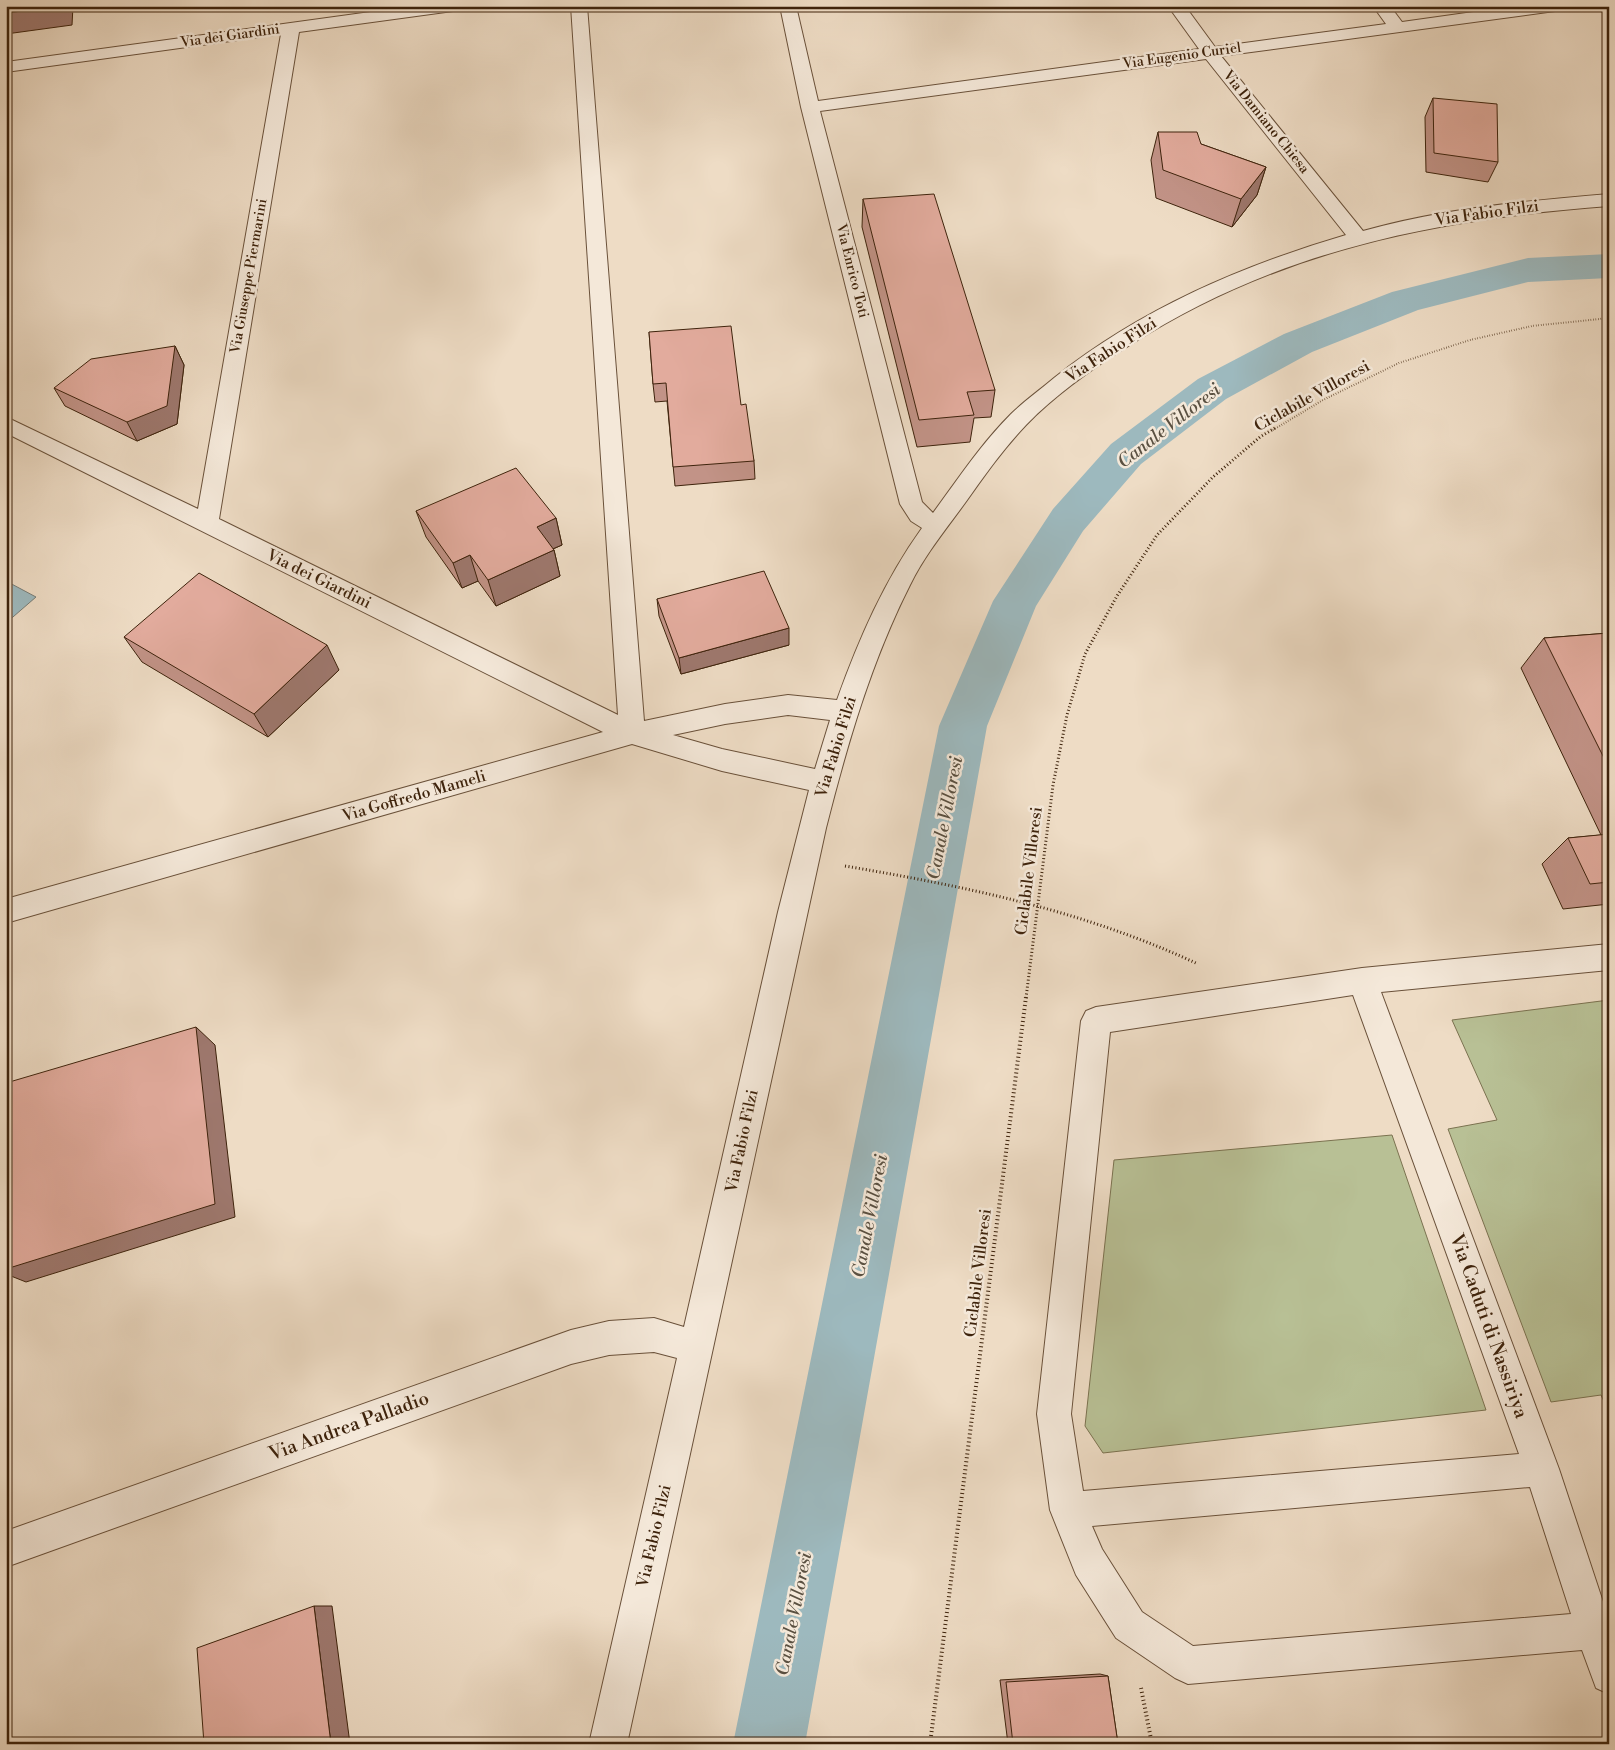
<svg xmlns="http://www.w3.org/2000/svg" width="1615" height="1750" font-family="'Libre Bodoni',serif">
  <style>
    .green { fill: #b8c095; stroke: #7b7250 }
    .water { fill: #9db9be; stroke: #777d77 }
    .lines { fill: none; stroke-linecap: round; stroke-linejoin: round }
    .canal { fill: #9db9be; fill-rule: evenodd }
    .minor-casing { stroke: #6a513a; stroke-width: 2 }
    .path-far2 { stroke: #3e230c; stroke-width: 2; stroke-dasharray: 0.5 2; stroke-linecap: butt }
    .path-far1 { stroke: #3e230c; stroke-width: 3; stroke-dasharray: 1 2.5; stroke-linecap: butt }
    .path { stroke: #3e230c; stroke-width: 4; stroke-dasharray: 1 3; stroke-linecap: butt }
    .minor { fill: #f4e8d9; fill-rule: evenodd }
    .wall { fill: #c29387; stroke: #3e230c }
    .shaded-wall { fill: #9e786e; stroke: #3e230c }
    .building { fill: #e2ab9d; stroke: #3e230c }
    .labels { text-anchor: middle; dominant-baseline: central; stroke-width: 5; stroke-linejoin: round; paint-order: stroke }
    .far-street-label { font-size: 14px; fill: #3e230c; stroke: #f4e8d9 }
    .street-label { font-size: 16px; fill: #3e230c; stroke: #f4e8d9 }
    .water-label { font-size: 18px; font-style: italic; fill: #5a5041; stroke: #f4e8d9 }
    .near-street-label { font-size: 19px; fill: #3e230c; stroke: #f4e8d9 }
  </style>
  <rect width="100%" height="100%" fill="#eedcc5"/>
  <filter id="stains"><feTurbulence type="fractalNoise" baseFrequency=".004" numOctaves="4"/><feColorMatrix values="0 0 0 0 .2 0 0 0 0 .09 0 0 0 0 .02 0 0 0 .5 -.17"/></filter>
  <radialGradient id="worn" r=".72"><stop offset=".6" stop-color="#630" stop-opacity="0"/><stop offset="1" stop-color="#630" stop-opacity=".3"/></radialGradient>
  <path class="green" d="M1609,1000V1413L1601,1395L1551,1402L1448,1129L1497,1120L1452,1020Z
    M1392,1135L1486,1410L1103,1453L1085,1426L1114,1160Z"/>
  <path class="water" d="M6,581L36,597L6,623Z"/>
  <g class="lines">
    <path class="canal" d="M1609,254V278L1528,282L1418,310L1312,352L1226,399L1141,464L1083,531L1036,606L987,726L805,1744H733L939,726L993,601L1053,509L1111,444L1198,379L1284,334L1392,292L1528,258Z"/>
    <g class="minor-casing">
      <path id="minor" d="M414,6H461L453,11L299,32L219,519L618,715L571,6H587L644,721L725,704L788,695L837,700C859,639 884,581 922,528L911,521L900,504L801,107L780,6H796L818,101L1199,49L1168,6H1185L1215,47L1386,24L1373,6H1390L1402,22L1516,6H1563L1555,11L1221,56L1363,231C1443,208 1527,201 1609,194V206C1436,219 1278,250 1130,345C1093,368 1056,394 1026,425C1003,449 984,476 965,503C946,529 924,556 910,585C871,662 847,745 826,828L627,1744H589L677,1358L654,1352L609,1355L571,1364L6,1567V1531L571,1330L609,1321L654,1318L684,1327L778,912L809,790L722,771L632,744L6,923V899L603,732L6,433V417L198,509L281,34L6,72V62ZM1206,59L1346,235C1241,266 1141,309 1054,378C1040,390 1024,401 1011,414C981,444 958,479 933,513L922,502L820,111ZM788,715L830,720L815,769L722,749L673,735L725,724Z
        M1609,944V970L1381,992L1559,1469L1606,1611H1609V1694L1596,1688L1582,1650L1188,1684L1175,1678L1116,1638L1076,1575L1050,1510L1037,1414L1081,1021L1086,1011L1096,1007L1362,968ZM1353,995L1519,1454L1083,1491L1071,1414L1110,1032ZM1530,1487L1571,1614L1193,1646L1142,1612L1102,1549L1092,1526Z"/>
    </g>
    <path class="path-far2" d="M1273,430L1323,400L1399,363L1470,340L1532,326L1609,318"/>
    <path class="path-far1" d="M845,866C969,887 1084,911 1198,964
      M1026,998L1053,785L1067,715L1085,654L1117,596L1157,535L1213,477L1260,437L1275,428"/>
    <path class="path" d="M1141,1688L1152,1744
      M930,1744L1026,997"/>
    <use href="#minor" class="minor"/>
  </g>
  <path class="wall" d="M1433,98L1498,162L1488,182L1426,172L1425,117Z
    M1158,132L1201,144L1266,167L1257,195L1232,227L1156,198L1151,160Z
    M863,199L995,390L991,417L974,418L970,442L917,447L862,227Z
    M649,332L741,405L754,461L755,479L675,486L667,401L655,402L653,384Z
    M175,346L184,365L177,424L137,441L65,406L54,388Z
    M416,511L556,518L562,545L553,549L554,550L560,576L496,606L478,581L462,588L426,537Z
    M657,599L789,645L681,674L659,616Z
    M1609,633V904L1563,909L1542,864L1568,838L1601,835L1521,668L1544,638Z
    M124,637L339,670L268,737L142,662Z
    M1100,1674L1108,1676L1118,1744H1008L1000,1680Z"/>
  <path class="shaded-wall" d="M62,6H73L72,25L6,34V13Z
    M1266,167L1257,195L1232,227L1241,199Z
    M175,346L184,365L177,424L137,441L127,422Z
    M556,518L562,545L543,553L537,527Z
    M554,550L560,576L496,606L488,580Z
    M470,555L478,581L462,588L453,563Z
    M789,628V645L681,674L679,658Z
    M327,645L339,670L268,737L254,714Z
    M196,1027L215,1045L235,1217L26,1282L6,1274V1269Z
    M314,1606H332L350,1744H331Z"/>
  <path class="building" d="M6,6H62L6,13Z
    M1433,98L1497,104L1498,162L1434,153Z
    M1158,132H1197L1201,144L1266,167L1241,199L1163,170Z
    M934,194L995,390L967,392L974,415L919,420L863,199Z
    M731,326L741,405L746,404L754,461L673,467L666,383L653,384L649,332Z
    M175,346L167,406L127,422L54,388L91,359Z
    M516,468L556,518L537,527L554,550L488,580L470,555L453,563L416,511Z
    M764,571L789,628L679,658L657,599Z
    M199,573L327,645L254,714L124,637Z
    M1609,633V768L1544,638Z
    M1609,834V882L1590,884L1568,838Z
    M196,1027L215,1204L6,1269V1083Z
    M314,1606L331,1744H204L197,1648Z
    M1108,1676L1118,1744H1013L1006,1682Z"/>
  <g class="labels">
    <g class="far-street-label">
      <text transform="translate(230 36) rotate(-8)">Via dei Giardini</text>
      <text transform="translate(1182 56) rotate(-8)">Via Eugenio Curiel</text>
      <text transform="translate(1266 122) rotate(51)">Via Damiano Chiesa</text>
      <text transform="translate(852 271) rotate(76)">Via Enrico Toti</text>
      <text transform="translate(249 276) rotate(-80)">Via Giuseppe Piermarini</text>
    </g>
    <g class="street-label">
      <text transform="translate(1487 213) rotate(-8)">Via Fabio Filzi</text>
      <text transform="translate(1111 350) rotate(-33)">Via Fabio Filzi</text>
      <text transform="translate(1312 396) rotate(-29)">Ciclabile Villoresi</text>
      <text transform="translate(319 579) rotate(26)">Via dei Giardini</text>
      <text transform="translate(836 747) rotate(-73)">Via Fabio Filzi</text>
      <text transform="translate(414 796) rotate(-16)">Via Goffredo Mameli</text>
      <text transform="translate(1029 871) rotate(-83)">Ciclabile Villoresi</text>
      <text transform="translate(742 1141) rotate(-78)">Via Fabio Filzi</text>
      <text transform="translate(978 1273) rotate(-83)">Ciclabile Villoresi</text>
      <text transform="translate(654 1536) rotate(-77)">Via Fabio Filzi</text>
    </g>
    <g class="water-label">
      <text transform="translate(1169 426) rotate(-38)">Canale Villoresi</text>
      <text transform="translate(945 818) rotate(-79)">Canale Villoresi</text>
      <text transform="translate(870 1216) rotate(-79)">Canale Villoresi</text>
      <text transform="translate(794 1614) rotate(-79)">Canale Villoresi</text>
    </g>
    <g class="near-street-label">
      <text transform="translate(1489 1326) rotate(70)">Via Caduti di Nassiriya</text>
      <text transform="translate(349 1426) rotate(-20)">Via Andrea Palladio</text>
    </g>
  </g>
  <rect width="1615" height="1750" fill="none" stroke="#eedcc5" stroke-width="25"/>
  <rect x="8" y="8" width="1600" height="1735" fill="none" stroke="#3e230c" stroke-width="2.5"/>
  <rect x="12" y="12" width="1590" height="1725" fill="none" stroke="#3e230c"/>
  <rect width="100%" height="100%" filter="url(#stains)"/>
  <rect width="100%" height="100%" fill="url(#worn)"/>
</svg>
